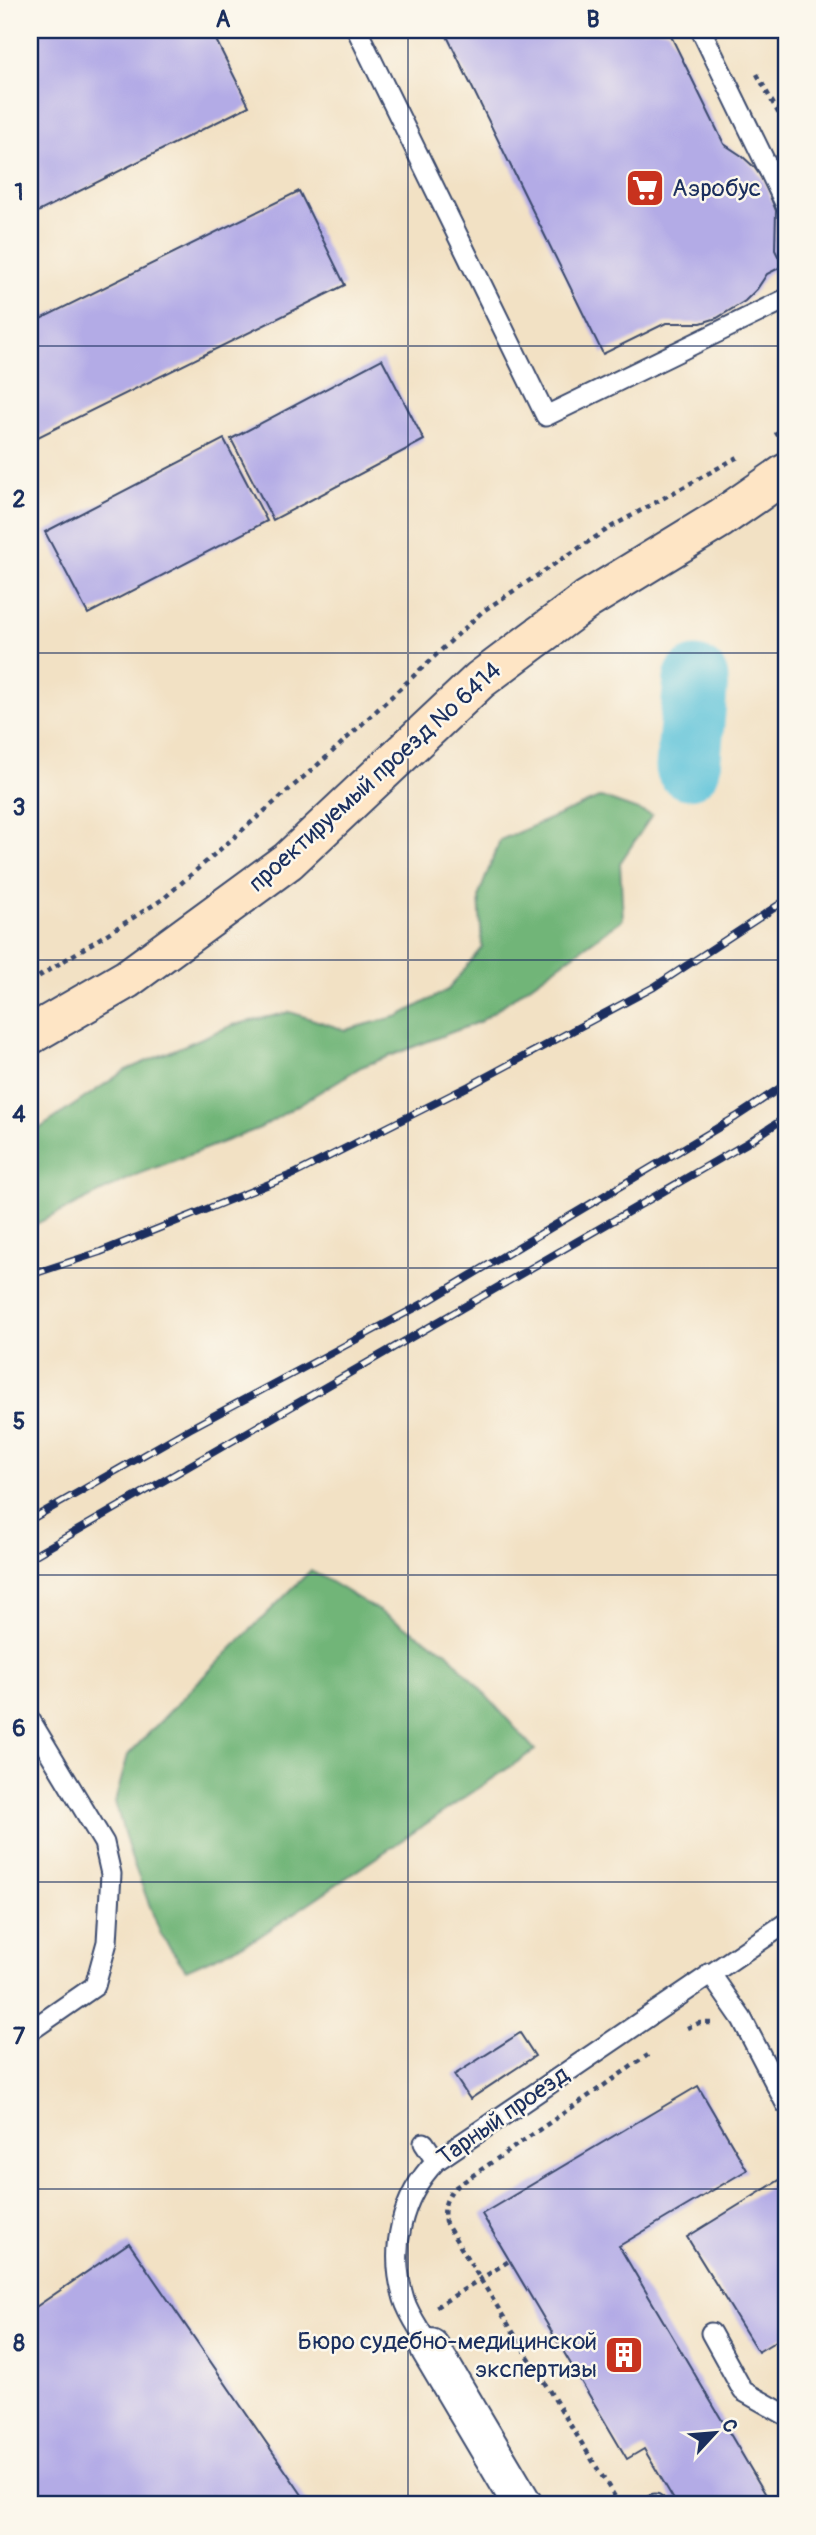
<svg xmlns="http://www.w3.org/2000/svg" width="816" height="2535" font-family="Pangolin,sans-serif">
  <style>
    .forest { fill: #71b578; stroke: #46726b; stroke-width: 2 }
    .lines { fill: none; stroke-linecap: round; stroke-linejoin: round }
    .river { stroke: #5cc2d9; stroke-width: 65 }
    .building { fill: #b3abe6 }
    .lane-casing { stroke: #3b4a6d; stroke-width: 23 }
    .street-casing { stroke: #3b4a6d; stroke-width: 42 }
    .secondary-casing { stroke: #3b4a6d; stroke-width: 42 }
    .path { stroke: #3b4a6d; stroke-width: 4.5; stroke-dasharray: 5 5; stroke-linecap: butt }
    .lane { stroke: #fff; stroke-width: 19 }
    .street { stroke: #fff; stroke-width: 38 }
    .secondary { stroke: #fee5c5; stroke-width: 38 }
    .rail-casing { stroke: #1b2f5e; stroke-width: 8 }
    .rail { stroke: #fbf7ec; stroke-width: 5; stroke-dasharray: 16; stroke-linecap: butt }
    .grid { fill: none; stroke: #1b2f5e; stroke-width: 2; stroke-opacity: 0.55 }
    .labels { text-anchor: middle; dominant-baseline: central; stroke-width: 5; stroke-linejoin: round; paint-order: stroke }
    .poi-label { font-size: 24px; fill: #1b2f5e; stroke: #fbf7ec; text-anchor: start }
    .street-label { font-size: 24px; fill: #1b2f5e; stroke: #fbf7ec }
    .neatline { fill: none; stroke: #1b2f5e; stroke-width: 2.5 }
    .grid-label { font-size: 23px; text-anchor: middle; font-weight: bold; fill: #1b2f5e }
  </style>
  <rect width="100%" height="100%" fill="#fbf7ec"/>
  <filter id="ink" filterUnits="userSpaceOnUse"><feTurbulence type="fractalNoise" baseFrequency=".0143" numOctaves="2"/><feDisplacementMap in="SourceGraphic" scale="14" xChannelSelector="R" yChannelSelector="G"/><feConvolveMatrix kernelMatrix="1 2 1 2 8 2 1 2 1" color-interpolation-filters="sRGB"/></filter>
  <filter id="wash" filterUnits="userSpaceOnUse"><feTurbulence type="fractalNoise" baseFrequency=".00686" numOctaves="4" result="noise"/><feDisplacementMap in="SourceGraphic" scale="28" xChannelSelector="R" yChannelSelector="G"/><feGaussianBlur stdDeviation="1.57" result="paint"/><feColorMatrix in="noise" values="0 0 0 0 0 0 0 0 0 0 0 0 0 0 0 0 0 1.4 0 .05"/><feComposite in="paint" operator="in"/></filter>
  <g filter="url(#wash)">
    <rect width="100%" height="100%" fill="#f2e1c4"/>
    <path class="forest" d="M601,797L652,815L620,863L623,919L481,1021L361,1067L260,1128L136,1175L30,1227V1135L126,1070L233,1025L290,1012L345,1030L399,1016L448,990L482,947L479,895L500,840Z
      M311,1570L447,1652L535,1750L257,1938L186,1970L161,1935L131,1857L115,1802L128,1755L193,1687Z"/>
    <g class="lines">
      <path class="river" d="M688,767L696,679"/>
    </g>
    <g id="blocks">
      <path class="building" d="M30,30H211L249,106L30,216Z
        M444,30H668L724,144L742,156L754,167L764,181L776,211L775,250L783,266L767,274L757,289L745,301L717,318L701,323H666L603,354Z
        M299,191L345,285L30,441V324Z
        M382,359L424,440L273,520L231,439Z
        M224,439L267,521L88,614L45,532Z
        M520,2033L535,2056L470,2099L454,2075Z
        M698,2086L747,2170L619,2246L772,2505H677L644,2449L627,2459L482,2214Z
        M786,2176V2335L758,2352L687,2237Z
        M129,2243L309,2505H30V2311Z"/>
    </g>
  </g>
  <g filter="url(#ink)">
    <use href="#blocks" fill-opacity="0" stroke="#3b4a6d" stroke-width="2"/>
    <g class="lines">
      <g class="lane-casing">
        <path id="lane" d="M357,30L546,416L786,299
          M701,30L786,205
          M30,1720L104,1843L111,1874L107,1942L95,1986L30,2031
          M710,1973L742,2019L786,2104
          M424,2143L436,2161
          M711,2333L743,2391L784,2414L786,2412
          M430,2348C422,2332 409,2316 404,2299C389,2250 401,2197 436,2161L786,1923
          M654,2505L655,2504"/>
      </g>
      <g class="street-casing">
        <path id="street" d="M430,2348L523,2505"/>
      </g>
      <g class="secondary-casing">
        <path id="secondary" d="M30,1035L127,979L288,861L480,680L587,600L721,518L786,473"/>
      </g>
      <path class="path" d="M757,74L786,127
        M775,435L786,428
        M30,982L163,899L329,755L483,611L611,527L738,457
        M687,2028L699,2023H712
        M436,2307L509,2261
        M620,2505L445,2222C443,2208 445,2200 453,2189L648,2055"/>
      <use href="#lane" class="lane"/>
      <use href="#street" class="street"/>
      <use href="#secondary" class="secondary"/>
      <g class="rail-casing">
        <path id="rail" d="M30,1275L100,1252L294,1174L469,1086L654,987L786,900
          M30,1520L189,1429L428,1301L736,1117L786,1084
          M30,1558L747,1143L786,1117"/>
      </g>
      <use href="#rail" class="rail"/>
    </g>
  </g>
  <path class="grid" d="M408,30V2505M30,346H786M30,653H786M30,960H786M30,1268H786M30,1575H786M30,1882H786M30,2189H786"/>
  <defs>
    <g id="supermarket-square" transform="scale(2.0125)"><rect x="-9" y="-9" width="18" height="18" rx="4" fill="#c8321e" stroke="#fbf7ec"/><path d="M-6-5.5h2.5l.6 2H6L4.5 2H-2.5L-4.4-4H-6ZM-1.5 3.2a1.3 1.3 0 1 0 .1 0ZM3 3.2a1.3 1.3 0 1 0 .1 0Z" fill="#fff"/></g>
    <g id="building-square" transform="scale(2.0125)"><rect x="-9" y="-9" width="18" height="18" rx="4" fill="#c8321e" stroke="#fbf7ec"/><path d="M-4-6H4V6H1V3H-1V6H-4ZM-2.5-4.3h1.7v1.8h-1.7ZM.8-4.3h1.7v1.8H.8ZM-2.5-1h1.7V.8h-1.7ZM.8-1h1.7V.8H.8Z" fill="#fff"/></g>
  </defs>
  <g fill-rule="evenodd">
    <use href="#supermarket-square" x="645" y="188"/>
    <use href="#building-square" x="624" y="2355"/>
  </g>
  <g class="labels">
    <g class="poi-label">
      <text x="672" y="188">Аэробус</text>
      <text x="597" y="2341" text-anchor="end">Бюро судебно-медицинской<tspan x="597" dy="28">экспертизы</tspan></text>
    </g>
    <g class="street-label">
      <text transform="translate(375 777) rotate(-42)">проектируемый проезд № 6414</text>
      <text transform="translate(503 2116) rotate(-35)">Тарный проезд</text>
    </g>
  </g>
  <rect width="816" height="2535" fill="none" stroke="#fbf7ec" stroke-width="77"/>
  <g transform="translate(715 2433) rotate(64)" stroke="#fbf7ec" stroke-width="5" paint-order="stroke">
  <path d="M0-5L12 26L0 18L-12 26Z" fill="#1b2f5e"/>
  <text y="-10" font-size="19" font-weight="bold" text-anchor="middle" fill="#1b2f5e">С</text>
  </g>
  <rect x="38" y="38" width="740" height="2458" class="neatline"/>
  <g class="grid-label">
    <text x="223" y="27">A</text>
    <text x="593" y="27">B</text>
    <text x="19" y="200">1</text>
    <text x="19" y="507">2</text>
    <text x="19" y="815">3</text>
    <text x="19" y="1122">4</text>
    <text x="19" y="1429">5</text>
    <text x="19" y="1736">6</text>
    <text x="19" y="2044">7</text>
    <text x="19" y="2351">8</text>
  </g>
</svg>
